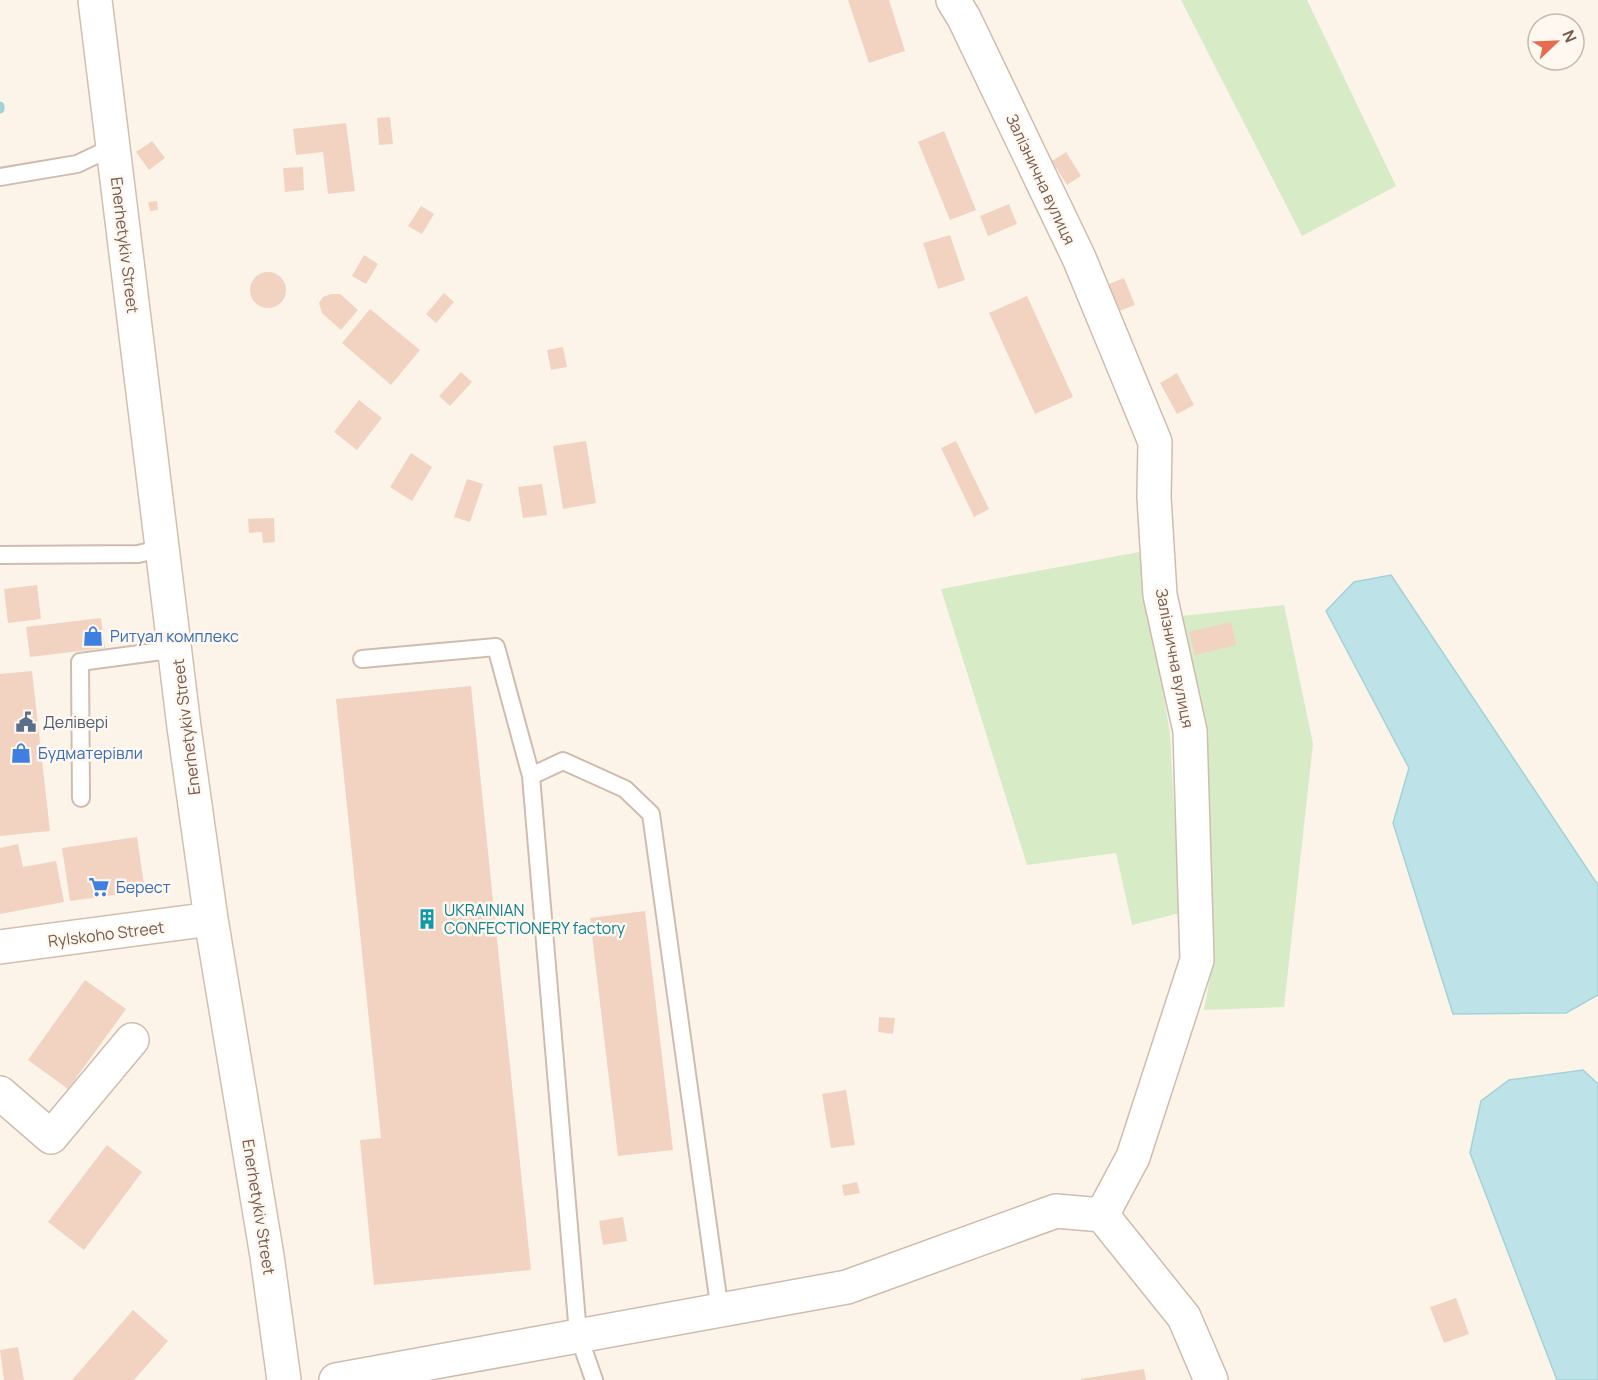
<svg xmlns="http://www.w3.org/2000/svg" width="1598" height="1380" font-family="Manrope,sans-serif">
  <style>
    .green { fill: #d7ebc7 }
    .water { fill: #bde2e7; stroke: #a3d2d8; stroke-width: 1.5 }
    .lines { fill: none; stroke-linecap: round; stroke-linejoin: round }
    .stream { stroke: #a3d2d8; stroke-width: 9 }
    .building { fill: #f2d3c1 }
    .lane-casing { stroke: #cfbcae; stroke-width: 20 }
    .street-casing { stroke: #cfbcae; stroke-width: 36 }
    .secondary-casing { stroke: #d4beae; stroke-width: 36 }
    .lane { stroke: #fff; stroke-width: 16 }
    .street { stroke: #fff; stroke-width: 33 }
    .secondary { stroke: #fff; stroke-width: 33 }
    .labels { text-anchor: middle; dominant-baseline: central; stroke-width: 5; stroke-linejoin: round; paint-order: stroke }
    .street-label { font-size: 16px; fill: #775a4c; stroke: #fff8f0 }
    .shop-label { font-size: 16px; fill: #366cbe; stroke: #fff8f0; text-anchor: start }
    .service-label { font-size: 16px; fill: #4e5e75; stroke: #fff8f0; text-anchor: start }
    .culture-label { font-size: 16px; fill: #0d838f; stroke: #fff8f0; text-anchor: start }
  </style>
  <rect width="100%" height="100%" fill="#fcf4e9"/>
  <path class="green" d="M1181,0H1307L1396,186L1302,236Z
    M1139,552L1170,733L1180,913L1132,925L1116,853L1027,865L941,589Z
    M1284,605L1313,744L1284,1007L1204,1010L1214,957L1207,725L1181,616Z"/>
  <path class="water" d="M1391,575L1598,885V995L1566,1013L1453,1014L1393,823L1409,768L1326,611L1354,582Z
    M1583,1070L1598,1084V1380H1557L1470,1153L1481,1101L1509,1080Z"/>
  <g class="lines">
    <path class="stream" d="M0,106V109"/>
  </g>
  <path class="building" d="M848,0H889L905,51L869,63Z
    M390,117L393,144L379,145L377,118Z
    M346,123L355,191L328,194L323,152L296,155L293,129Z
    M944,131L976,210L950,220L918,142Z
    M152,141L165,158L149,170L136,152Z
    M1066,152L1081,176L1067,185L1052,161Z
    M303,167L304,190L285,192L283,168Z
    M157,201L158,210L150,211L148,202Z
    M1009,204L1017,224L988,236L980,216Z
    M421,206L434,214L422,234L408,226Z
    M950,235L965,280L938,289L923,243Z
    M364,255L378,264L366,284L352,276Z
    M250 290a18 18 0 1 1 36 0a18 18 0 1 1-36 0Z
    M1124,278L1135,305L1119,311L1109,284Z
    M444,293L454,302L436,323L426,314Z
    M331,294H340L358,310L341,330L322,313L319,303L323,297Z
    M1027,296L1073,397L1035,414L989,313Z
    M370,309L420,350L391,385L342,343Z
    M563,347L567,367L551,370L547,350Z
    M461,372L472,382L450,406L439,396Z
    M1177,373L1194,405L1177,414L1160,383Z
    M359,400L382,418L357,450L334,432Z
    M586,441L596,503L563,509L553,446Z
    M956,441L989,509L974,517L941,448Z
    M411,453L432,467L412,501L390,487Z
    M467,479L483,484L470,522L454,517Z
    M542,484L547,515L523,518L518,487Z
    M274,518L275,542L263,543L262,532L249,533L248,519Z
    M37,585L41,619L8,623L4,589Z
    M101,618L105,648L30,657L26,627Z
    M1231,622L1236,645L1195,655L1189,632Z
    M32,671L50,831L0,836V674Z
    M471,686L531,1270L374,1285L360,1140L381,1138L336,699Z
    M137,837L145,891L70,901L62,848Z
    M18,844L23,867L56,861L64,902L0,914V848Z
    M645,911L673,1150L618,1156L590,918Z
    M85,980L126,1009L68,1089L28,1060Z
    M879,1017L895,1018L893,1034L878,1032Z
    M846,1090L855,1145L831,1148L822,1094Z
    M107,1145L142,1172L84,1250L48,1222Z
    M857,1182L860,1193L844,1196L842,1185Z
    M623,1217L627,1241L603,1245L599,1221Z
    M1456,1298L1469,1334L1444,1343L1430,1307Z
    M133,1310L168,1341L134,1380H72Z
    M18,1347L24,1380H4L0,1350Z
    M1144,1369L1146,1380H1081V1379Z"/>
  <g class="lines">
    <g class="lane-casing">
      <path id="lane" d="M0,177L77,164L113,147
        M0,555L138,554L163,548
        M362,659L496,647L531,776L578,1334L594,1380
        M531,776L563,761L625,789L651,814L720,1312
        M81,798L80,662L177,649"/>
    </g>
    <g class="street-casing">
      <path id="street" d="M953,0L964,18L1079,258L1155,442L1154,497L1160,595L1190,731L1197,960L1133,1157L1102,1215
        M0,1093L51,1137L132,1040
        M1102,1215L1184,1317L1211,1380
        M336,1380L847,1287L1056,1211L1102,1215"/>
    </g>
    <g class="secondary-casing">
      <path id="secondary" d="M95,0L184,727L211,919L267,1256L284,1380
        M0,947L211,919"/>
    </g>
    <use href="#lane" class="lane"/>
    <use href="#street" class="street"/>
    <use href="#secondary" class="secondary"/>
  </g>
  <defs>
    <g id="shop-bare" transform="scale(1.62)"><path d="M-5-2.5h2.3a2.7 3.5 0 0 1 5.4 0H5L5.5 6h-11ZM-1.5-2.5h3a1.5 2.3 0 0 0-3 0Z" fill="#3f7fe0" stroke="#fff8f0" stroke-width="2.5" paint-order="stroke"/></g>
    <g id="civic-bare" transform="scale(1.62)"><path d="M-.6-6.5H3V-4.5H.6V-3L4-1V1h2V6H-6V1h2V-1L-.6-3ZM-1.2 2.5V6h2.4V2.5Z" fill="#5c6f8a" stroke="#fff8f0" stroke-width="2.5" paint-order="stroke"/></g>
    <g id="supermarket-bare" transform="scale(1.62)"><path d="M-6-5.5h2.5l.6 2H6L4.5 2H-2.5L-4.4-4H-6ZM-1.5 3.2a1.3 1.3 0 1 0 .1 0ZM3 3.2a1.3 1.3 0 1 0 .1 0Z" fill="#3f7fe0" stroke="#fff8f0" stroke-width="2.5" paint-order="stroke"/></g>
    <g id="building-bare" transform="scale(1.62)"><path d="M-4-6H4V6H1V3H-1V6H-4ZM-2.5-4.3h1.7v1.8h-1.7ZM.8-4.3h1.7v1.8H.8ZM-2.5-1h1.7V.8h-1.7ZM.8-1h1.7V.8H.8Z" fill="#0f9aa8" stroke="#fff8f0" stroke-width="2.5" paint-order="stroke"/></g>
  </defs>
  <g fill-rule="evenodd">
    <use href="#shop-bare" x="93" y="636"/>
    <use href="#civic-bare" x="26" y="722"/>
    <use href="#shop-bare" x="21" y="753"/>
    <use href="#supermarket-bare" x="99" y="887"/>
    <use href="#building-bare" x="427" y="919"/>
  </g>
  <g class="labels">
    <g class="street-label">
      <text transform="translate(1041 179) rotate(65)">Залізнична вулиця</text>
      <text transform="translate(125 245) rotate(83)">Enerhetykiv Street</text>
      <text transform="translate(1175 658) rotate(79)">Залізнична вулиця</text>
      <text transform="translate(186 727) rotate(-97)">Enerhetykiv Street</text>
      <text transform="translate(106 934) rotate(-7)">Rylskoho Street</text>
      <text transform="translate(259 1207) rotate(81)">Enerhetykiv Street</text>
    </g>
    <g class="shop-label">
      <text x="110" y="636">Ритуал комплекс</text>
      <text x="38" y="753">Будматерівли</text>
      <text x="116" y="887">Берест</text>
    </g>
    <g class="service-label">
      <text x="43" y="722">Делівері</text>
    </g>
    <g class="culture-label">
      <text x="444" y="910">UKRAINIAN<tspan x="444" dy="18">CONFECTIONERY factory</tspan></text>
    </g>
  </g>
  <g transform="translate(1556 42) rotate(67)"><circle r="28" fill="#fff8f0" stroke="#c9b9ae" stroke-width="1.5"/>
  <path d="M0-4.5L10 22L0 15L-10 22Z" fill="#e56c50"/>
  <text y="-9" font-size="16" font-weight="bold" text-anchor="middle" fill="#775a4c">N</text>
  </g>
</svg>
